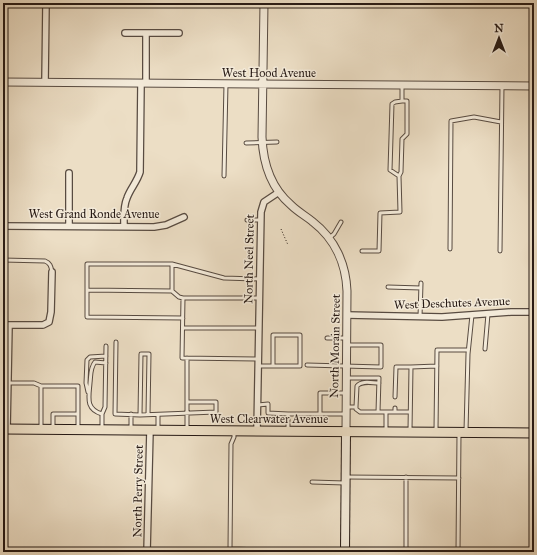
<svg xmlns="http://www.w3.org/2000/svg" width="537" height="555" font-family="'IM FELL Great Primer',serif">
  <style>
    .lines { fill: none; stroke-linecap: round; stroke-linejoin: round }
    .service-casing { stroke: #584b41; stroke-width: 5 }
    .minor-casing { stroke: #584b41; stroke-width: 8 }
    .tertiary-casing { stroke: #584b41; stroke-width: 9 }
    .secondary-casing { stroke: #271a15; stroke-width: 10 }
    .primary-casing { stroke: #271a15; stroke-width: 11 }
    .path { stroke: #271a15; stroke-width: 1; stroke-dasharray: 1 2; stroke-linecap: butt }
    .service { stroke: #f3ead9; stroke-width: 3 }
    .minor { stroke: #f3ead9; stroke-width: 5.5 }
    .tertiary { stroke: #f3ead9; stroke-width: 7 }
    .secondary { stroke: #f3ead9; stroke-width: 8 }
    .primary { stroke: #ecdec5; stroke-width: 9 }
    .labels { text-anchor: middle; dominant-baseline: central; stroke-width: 3; stroke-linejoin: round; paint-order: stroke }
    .street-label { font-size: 12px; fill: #271a15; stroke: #f3ead9 }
  </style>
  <rect width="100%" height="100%" fill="#ecdec5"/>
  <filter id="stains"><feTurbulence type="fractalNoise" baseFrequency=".005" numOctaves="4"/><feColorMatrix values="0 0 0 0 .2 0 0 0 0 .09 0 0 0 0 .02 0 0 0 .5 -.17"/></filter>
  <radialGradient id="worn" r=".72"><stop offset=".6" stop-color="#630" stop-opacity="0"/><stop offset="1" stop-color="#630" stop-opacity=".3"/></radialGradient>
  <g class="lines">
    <g class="service-casing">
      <path id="service" d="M246,143L277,142
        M224,176L226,84
        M399,176L390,170L392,104L395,102L402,101
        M247,220H261
        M329,238L334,234L341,222
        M450,249L451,121L474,117L501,122
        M362,251H379L380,213L400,212L399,176L401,172L402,139L407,134V101H402V85
        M500,251L502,86
        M3,260L45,261C50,263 51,266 52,272
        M172,264V291
        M388,287L421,288
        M87,290L172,291L179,297L183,298H260
        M183,298L182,358L258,359
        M420,317L421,283
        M183,318L87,317V264H172L224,278L260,279
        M183,328H259
        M327,338H347
        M116,342L115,414L140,415L141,354H149L148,415
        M485,349L488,314
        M307,365L381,367V345H347
        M259,366H300V335H273V365
        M347,378H379L378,412
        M8,383H34L41,386
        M88,392L86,383L87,360L90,357L106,356
        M395,397L396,367H411
        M258,405L268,404V413L288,414
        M347,407H356V409L360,412H386
        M356,407L357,386C362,380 372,383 379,383
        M395,408V412H410
        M102,414C85,409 89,397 90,383C91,375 90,368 95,362L106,363
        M320,414V393H345
        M140,415L216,412V402H187
        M158,415V429
        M41,427V386H78V427
        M53,427V414H78
        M102,428V414L105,407L106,346
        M131,429V414
        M288,429V414H345
        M187,430V358
        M386,430V412H395
        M410,430L411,367L437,366
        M436,430L437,350H468
        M466,431L468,354L472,315
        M234,432V437L231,444L230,549L345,552
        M347,477L459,478
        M406,477V550L458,551
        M312,482L345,483
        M458,552L459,434"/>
    </g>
    <g class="minor-casing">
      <path id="minor" d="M125,33H179
        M146,33V83
        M45,82L46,3
        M533,86L534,52
        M69,173V226
        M3,226L154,227L166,225L184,217
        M124,227C124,217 123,207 127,198C130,189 137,182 140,172L141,83
        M347,315L442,317L511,312H534
        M3,325H43L49,322L51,312L52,272
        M7,429L9,325
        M257,431L261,212L264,202L279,192
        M147,552L150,430"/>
    </g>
    <g class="tertiary-casing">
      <path id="tertiary" d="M264,3L262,137C263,163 271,188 291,205C298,212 306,216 313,222C335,239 346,264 347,291L346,431
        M3,82L534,86"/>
    </g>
    <g class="secondary-casing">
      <path id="secondary" d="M345,552L346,431"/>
    </g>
    <g class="primary-casing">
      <path id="primary" d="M3,429L534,433"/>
    </g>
    <path class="path" d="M281,229L288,245"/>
    <use href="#service" class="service"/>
    <use href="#minor" class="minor"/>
    <use href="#tertiary" class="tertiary"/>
    <use href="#secondary" class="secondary"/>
    <use href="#primary" class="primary"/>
  </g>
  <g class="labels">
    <g class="street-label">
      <text x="269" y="73">West Hood Avenue</text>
      <text x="94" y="214">West Grand Ronde Avenue</text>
      <text transform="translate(249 259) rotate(-89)">North Neel Street</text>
      <text transform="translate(452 303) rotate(-2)">West Deschutes Avenue</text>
      <text transform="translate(335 346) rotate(-89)">North Morain Street</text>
      <text x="269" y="419">West Clearwater Avenue</text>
      <text transform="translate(138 491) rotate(-89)">North Perry Street</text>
    </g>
  </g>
  <rect width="537" height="555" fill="none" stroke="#ecdec5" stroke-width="16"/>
  <rect x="4" y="4" width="529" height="547" fill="none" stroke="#271a15" stroke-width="2"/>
  <rect x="8" y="8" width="521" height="539" fill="none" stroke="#271a15"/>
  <g transform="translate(499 38)" stroke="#f3ead9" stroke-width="3" paint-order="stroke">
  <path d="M0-3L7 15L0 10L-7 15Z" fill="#271a15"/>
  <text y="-6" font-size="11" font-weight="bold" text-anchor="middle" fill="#271a15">N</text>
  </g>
  <rect width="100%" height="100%" filter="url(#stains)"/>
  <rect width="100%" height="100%" fill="url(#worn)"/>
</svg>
